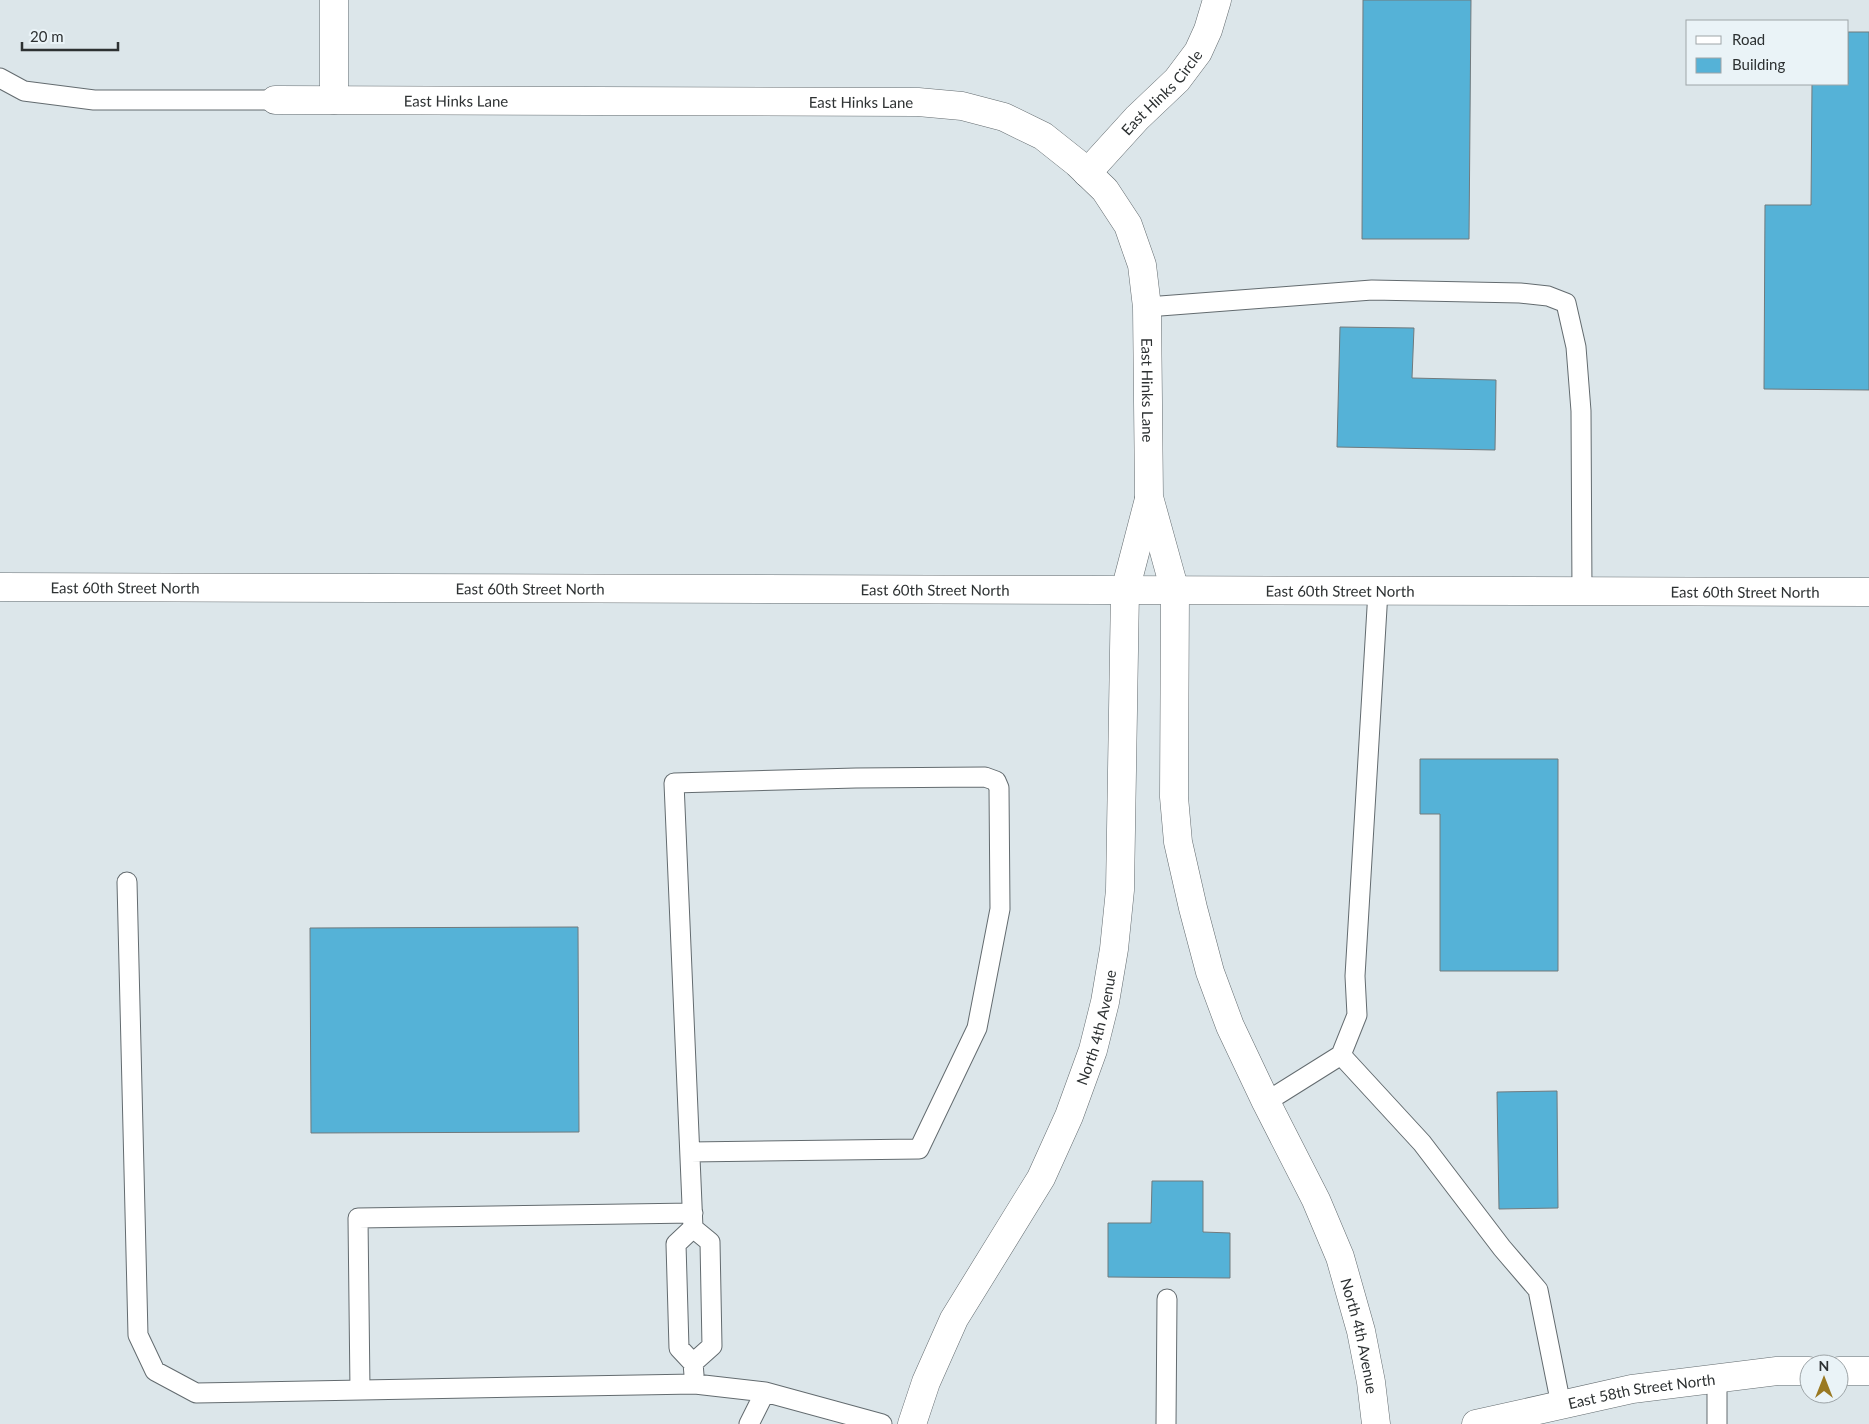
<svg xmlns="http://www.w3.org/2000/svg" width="1869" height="1424" font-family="Lato,sans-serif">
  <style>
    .building { fill: #55b2d7; stroke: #717a7d }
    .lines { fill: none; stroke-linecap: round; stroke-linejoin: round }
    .service-casing { stroke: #636b6f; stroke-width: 21 }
    .minor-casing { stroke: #636b6f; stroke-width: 29 }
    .tertiary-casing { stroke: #636b6f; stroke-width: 29 }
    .secondary-casing { stroke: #636b6f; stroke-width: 29 }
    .service { stroke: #fff; stroke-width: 19 }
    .minor { stroke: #fff; stroke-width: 28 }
    .tertiary { stroke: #fff; stroke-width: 28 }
    .secondary { stroke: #fff; stroke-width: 28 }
    .labels { text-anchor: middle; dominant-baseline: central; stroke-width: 5; stroke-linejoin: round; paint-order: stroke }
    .street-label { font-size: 15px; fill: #2d3132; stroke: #eaf3f7 }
  </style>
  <rect width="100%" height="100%" fill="#dce6ea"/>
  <path class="building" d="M1363,0H1471L1469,239H1362Z
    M1848,32H1869V390L1764,389L1765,205H1811L1812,84H1848Z
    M1340,327L1414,328L1412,378L1496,380L1495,450L1337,447Z
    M1420,759H1558V971H1440V814H1420Z
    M578,927L579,1132L311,1133L310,928Z
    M1557,1091L1558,1208L1499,1209L1497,1092Z
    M1152,1181H1203V1232L1230,1233V1278L1108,1277V1223H1151Z"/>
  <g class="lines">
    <g class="service-casing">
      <path id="service" d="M0,78L24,91L94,100H275
        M1147,307L1372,290L1520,293L1548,296L1566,303L1576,347L1581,411L1582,592
        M127,882L138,1335L155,1371L196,1393L695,1384L765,1392L882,1424
        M1341,1055L1422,1143L1502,1248L1538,1290L1561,1405
        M1266,1102L1341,1055L1357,1015L1355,976L1378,591
        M690,1152L919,1149L977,1028L1000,909L999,788L996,781L985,777L856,778L674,783L693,1228L710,1242L712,1346L693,1363
        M693,1228L676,1244L679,1348L693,1363L694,1375
        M360,1390L358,1218L693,1213
        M749,1424L765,1392
        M1166,1424L1167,1299
        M1717,1424V1378"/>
    </g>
    <g class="minor-casing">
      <g id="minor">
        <path id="s1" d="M275,100L918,102L962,106L1004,117L1043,136L1077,163L1105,190L1128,225L1142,265L1147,307L1149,497L1175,591"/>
        <path d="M334,100V0"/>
        <path id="s2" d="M1087,173L1137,118L1177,80L1198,52L1208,30L1217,0"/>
        <path d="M1125,591L1149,499"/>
        <path d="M1839,1371H1869"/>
        <path id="s3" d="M1476,1424L1632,1389L1777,1371H1809"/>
      </g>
    </g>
    <g class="tertiary-casing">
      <g id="tertiary">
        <path id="s4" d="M1175,591L1174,797L1178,842L1193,908L1210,972L1230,1026L1266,1102L1316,1200L1340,1257L1361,1331L1371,1382L1376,1424"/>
        <path id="s5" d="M912,1424L926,1382L954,1319L1041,1178L1069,1116L1093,1050L1105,1002L1114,949L1120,890L1125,591"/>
      </g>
    </g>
    <g class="secondary-casing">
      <g id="secondary">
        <path id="s6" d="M0,587L1869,592"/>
      </g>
    </g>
    <use href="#service" class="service"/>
    <use href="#minor" class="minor"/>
    <use href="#tertiary" class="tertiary"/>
    <use href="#secondary" class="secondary"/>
  </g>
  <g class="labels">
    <g class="street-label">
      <text stroke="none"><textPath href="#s2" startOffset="110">East Hinks Circle</textPath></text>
      <text stroke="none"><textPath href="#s1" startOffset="181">East Hinks Lane</textPath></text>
      <text stroke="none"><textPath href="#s1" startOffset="586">East Hinks Lane</textPath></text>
      <text stroke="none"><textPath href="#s1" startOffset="1066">East Hinks Lane</textPath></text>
      <text stroke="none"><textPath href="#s6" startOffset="125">East 60th Street North</textPath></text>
      <text stroke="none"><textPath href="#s6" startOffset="530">East 60th Street North</textPath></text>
      <text stroke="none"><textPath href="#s6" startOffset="935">East 60th Street North</textPath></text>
      <text stroke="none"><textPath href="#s6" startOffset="1340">East 60th Street North</textPath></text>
      <text stroke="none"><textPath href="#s6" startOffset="1745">East 60th Street North</textPath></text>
      <text stroke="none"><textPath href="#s5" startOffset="440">North 4th Avenue</textPath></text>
      <text stroke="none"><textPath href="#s4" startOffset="780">North 4th Avenue</textPath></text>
      <text stroke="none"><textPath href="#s3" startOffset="169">East 58th Street North</textPath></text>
    </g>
  </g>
  <rect x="1686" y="20" width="162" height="65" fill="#eaf3f7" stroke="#9ea5a8"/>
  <rect x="1696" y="36" width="25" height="8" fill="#ffffff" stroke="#9ea5a8"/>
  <text x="1732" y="45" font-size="15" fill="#2d3132">Road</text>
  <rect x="1696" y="58" width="25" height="15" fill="#55b2d7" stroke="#9ea5a8"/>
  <text x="1732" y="70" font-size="15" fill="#2d3132">Building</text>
  <g transform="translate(1824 1379)"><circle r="24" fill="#eaf3f7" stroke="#9ea5a8"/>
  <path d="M0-4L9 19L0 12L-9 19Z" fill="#9a7922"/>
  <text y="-8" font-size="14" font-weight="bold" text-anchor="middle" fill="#2d3132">N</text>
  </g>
  <path d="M22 42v8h96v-8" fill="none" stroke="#2d3132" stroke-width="2.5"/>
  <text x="30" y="42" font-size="15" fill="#2d3132" stroke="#eaf3f7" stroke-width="4" paint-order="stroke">20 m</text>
</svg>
